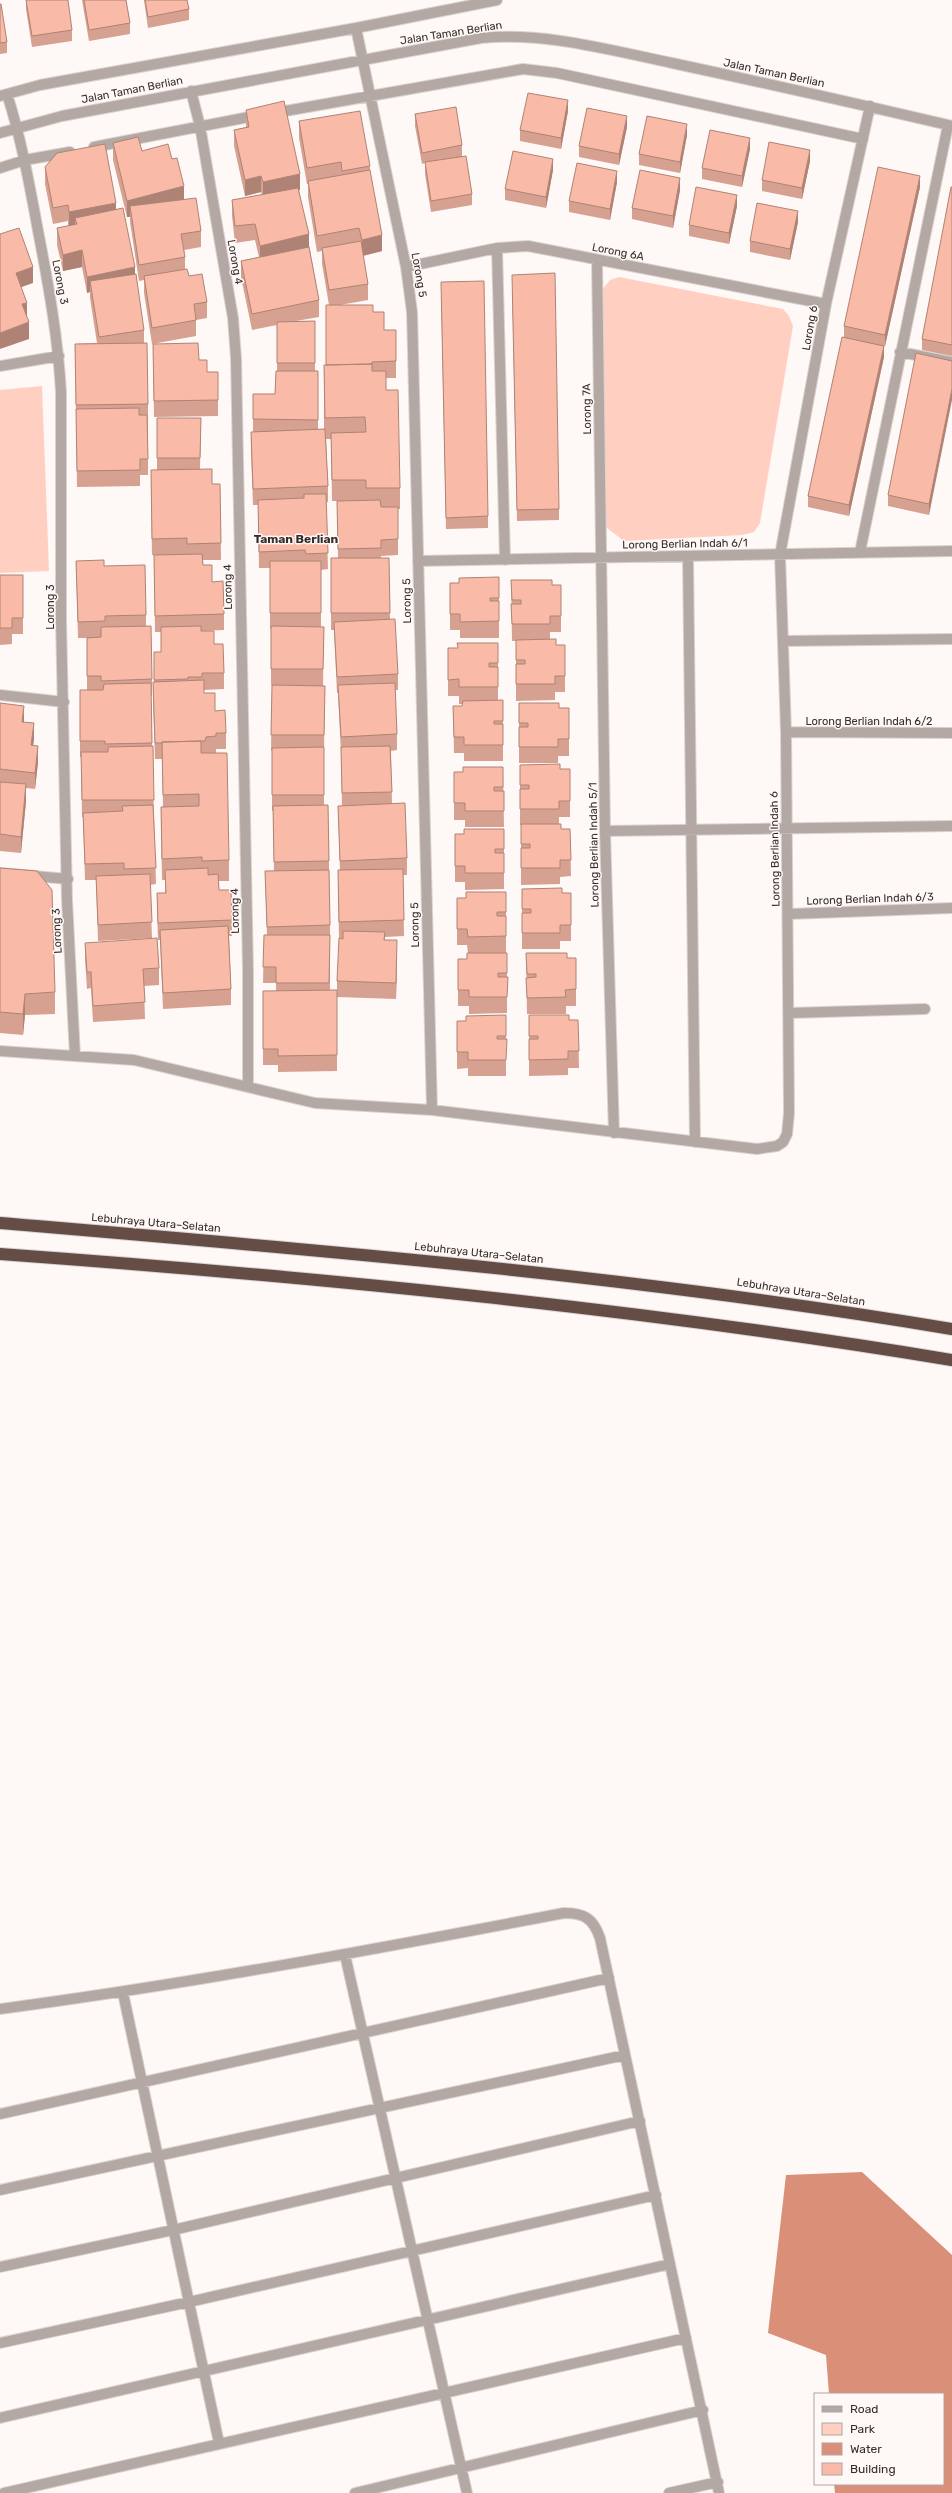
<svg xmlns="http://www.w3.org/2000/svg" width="952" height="2493" font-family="Rubik,sans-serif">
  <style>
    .green { fill: #ffd0c2 }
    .water { fill: #da8f78 }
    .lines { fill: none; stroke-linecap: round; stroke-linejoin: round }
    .minor-casing { stroke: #dad3d1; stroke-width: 12 }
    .highway-casing { stroke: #dad3d1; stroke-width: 14 }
    .minor { stroke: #b4a8a4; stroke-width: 10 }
    .highway { stroke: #654d46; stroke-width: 12 }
    .wall { fill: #d6a190 }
    .shaded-wall { fill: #ae8375 }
    .building { fill: #f9bba7; stroke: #ae8375 }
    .labels { text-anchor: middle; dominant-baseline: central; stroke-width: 3; stroke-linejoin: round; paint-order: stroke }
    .street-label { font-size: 11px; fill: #372c29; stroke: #fef8f6 }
    .neighbourhood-label { font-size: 12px; font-weight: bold; fill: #372c29; stroke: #fef8f6 }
  </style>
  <rect width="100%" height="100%" fill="#fef8f6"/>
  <path class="green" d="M619,277L783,309L789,316L793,326L760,523L754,532L743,535L624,541L603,525L602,290L610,280Z
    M42,386L49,571L0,573V390Z"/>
  <path class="water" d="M862,2172L952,2255V2493H835L834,2484H943V2394H829L826,2355L768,2333L786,2175Z"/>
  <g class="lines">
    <g class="minor-casing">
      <path id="minor" d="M356,28L406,267L412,312L432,1110
        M191,91L200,126L233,318L236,358L248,970V1086
        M7,94C22,141 30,188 39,236C49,288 58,339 61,392V619L67,900L75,1056
        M0,96L40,85L356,28L497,0
        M274,113L523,69L557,73L863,139
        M0,133L62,116L481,38C545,32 609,50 672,63C765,83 859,104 952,126
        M94,147L259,115
        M0,168L25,160L70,152
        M497,248L505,560
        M597,260L605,831L614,1133
        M406,267L497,248L528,246L826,304
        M900,352L952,362
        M0,366L59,356
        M860,552L948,125
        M688,557L695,1142
        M418,561L952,551
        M783,641L952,639
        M0,695L64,702
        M786,732L952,733
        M605,831L952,826
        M0,873L68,879
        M789,914L952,908
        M790,1013L925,1009
        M0,1051L134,1060L315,1103L432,1110L757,1149L777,1146L783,1142L787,1134L789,1113L786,732L780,555L826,304L870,106
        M345,1955L467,2493
        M123,1993L219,2443
        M0,2009C189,1984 376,1949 564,1913C584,1913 593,1918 600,1938L719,2493
        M0,2114L609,1978
        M0,2190L625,2055
        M0,2267L173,2230L640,2121
        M0,2343L189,2302L656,2195
        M0,2418L670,2264
        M4,2493L686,2338
        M355,2493L703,2410
        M669,2493L718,2482"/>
    </g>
    <g class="highway-casing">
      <path id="highway" d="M0,1223C318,1250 637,1276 952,1329
        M0,1254C318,1277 637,1308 952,1360"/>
    </g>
    <use href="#minor" class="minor"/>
    <use href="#highway" class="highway"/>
  </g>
  <path class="wall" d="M26,0L72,30V41L32,47L26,9Z
    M82,0H126L130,23V34L89,41Z
    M144,0H187L189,9V20L148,28Z
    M0,4L7,42V53L0,54Z
    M246,110L300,190H299L319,300V317L296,321H315V371H318V429H324V365H326L329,305L322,264V251L317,252L308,197V184H307L299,138V121L370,166V170L382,251L363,256L368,284V300L340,305L373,312L384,330H396V378H386V390L400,488V509H398V555L381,556V558H389L390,619L398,674V690H395L397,734V750L391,751L392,804L407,858V875H403L404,936L385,937V940L397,956L396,999L337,997V981L343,939V938H339L338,886L340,870L338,806H342L341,753L338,693H337L334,630H331V558H338L337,501H332L331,439H326L328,486V502H326L328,569L321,570V627H324L323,686H325L324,751V805H328L330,925V990H337V1071L278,1072V1065H263V991H276V983H263L264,935H267L265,871H274L273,811H272V751H271L272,685H271V629H270V568H259L258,505H253L251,448V432H253V394H275L277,371V325L252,330L241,277V261L259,257L255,240L235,243L232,216V200L262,195L261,192L245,196L234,146V130L246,127Z
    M568,111L561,149L520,141V130Z
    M415,114L462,145V156L472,194V205L431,212L425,174V163L422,164L415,126Z
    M627,127L619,165L579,157V146Z
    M687,135L680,173L639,165V154Z
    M113,143L172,159L184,199L201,231V247L184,250L185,257V270L207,302V318L196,320V336L152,344L144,293V280L139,281L130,222V217H127L113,160Z
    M750,149L742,187L702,179V168Z
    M810,161L802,199L762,191V180Z
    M45,167L116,209L135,274L144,330V343L148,404V475H140V486L77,487L75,344L97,343L90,298V292L87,293L82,267L63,271L57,245V228L68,226V221L53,224L45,184Z
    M553,170L546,208L505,200V189Z
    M617,182L610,220L569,212V201Z
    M920,187L885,346H884V357L849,516L808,507V496L844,337V326Z
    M952,187V356L922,350V339Z
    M680,190L673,228L632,219V208Z
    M737,206L729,244L689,236V225Z
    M798,222L790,260L750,252V241Z
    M512,286L559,509V520L517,521Z
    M441,293L488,516V528L446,529Z
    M153,344L199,360L207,372H218V416L154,417Z
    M952,361L929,515L888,506V495Z
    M157,418H201L200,469L212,484H220L221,560H203V565L212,582L224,614V630L201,631L214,644L224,673V689L204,690V693L215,711L226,733V749H216V753L229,860V881H219V890L232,920V936H229L231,989V1005L163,1009L160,940H158L157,910V893H165V880H162L161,828V807H163L162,759H155L153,698V682H154V652H161V632H155L154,555H152L151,486V470H157Z
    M76,561L104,566L146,615V626L152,679V696H151L152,746L156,884L150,885L152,938L98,941L96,880H85L83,817H82L81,757H80V690H87V638H78Z
    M0,575H23V634H12V644L0,645Z
    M499,577V638H460V630H450V583H459Z
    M511,580L552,585H561V632H550V639L556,645H565V692H555V700L516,701V641H512Z
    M498,643V700H503V761H464V753H454L453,706H462L463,704H459V696H448V648H457Z
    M0,703L24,722L34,739L33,745L38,762L35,789L26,788V801L21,853L0,851Z
    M519,703L559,708H569V756H558V763H519Z
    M520,765L560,769H570V817H559V824L561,829H570L571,876L560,877V884L521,885V825H520Z
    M503,767L504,827H465V820H454V772H463Z
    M504,829V889L465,890V882H455V834H464Z
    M0,868L55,992V1014L25,1015L23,1035L0,1033Z
    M522,889L562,893H571V941H560V949H522Z
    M506,892V953H468L467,945H457V898H466Z
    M85,943L159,968V985L144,986L145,1019L93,1022L91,988L87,989L85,959Z
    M507,953V1013L469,1014V1006H458V959H467Z
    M526,953L567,958H576V1006H566V1014H527Z
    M506,1015V1076H468V1068L457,1069V1021H466Z
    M529,1015L569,1020H578L579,1068H568V1075L529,1076Z"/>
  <path class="shaded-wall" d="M568,100V111L561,149V138Z
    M627,116V127L619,165V154Z
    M687,124V135L680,173V162Z
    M750,138V149L742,187V176Z
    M810,150V161L802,199V188Z
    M553,159V170L546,208V197Z
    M617,171V182L610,220V209Z
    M300,174V190L263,198V182Z
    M261,176V192L245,196V180Z
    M920,176V187L885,346V335Z
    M680,178V190L673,228V216Z
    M184,186V203L130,206V217H127V201Z
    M737,195V206L729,244V233Z
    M116,203V219L77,224L75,218V227L69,229V212Z
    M798,211V222L790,260V249Z
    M309,234V250L260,262V246Z
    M382,235V251L362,256V240Z
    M82,250V267L63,271V255Z
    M33,267V283L16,289V273Z
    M135,267V283L90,281V292L87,293V277Z
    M27,303V319L22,304Z
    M29,322V339L0,349V333Z
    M884,346V357L849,516V505Z
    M952,389V400L929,515V504Z
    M24,706V722H22Z
    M34,723V739L31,761V745Z
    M38,746V762L35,789V773Z
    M26,784V801L21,853V837Z
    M397,940V956L396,999V983Z
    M25,994V1015L23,1035V1014Z"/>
  <path class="building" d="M26,0H68L72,30L32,36Z
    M84,0H126L130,23L89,30Z
    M145,0H187L189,9L148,17Z
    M0,4H1L7,42L0,43Z
    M528,93L568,100L561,138L520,130Z
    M284,101L300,174L263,182L261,176L245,180L234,130L249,127L246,110Z
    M456,107L462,145L422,153L415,114Z
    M587,108L627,116L619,154L579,146Z
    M360,111L370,166L342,171L341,162L307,168L299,121Z
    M647,116L687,124L680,162L639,154Z
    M710,130L750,138L742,176L702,168Z
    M138,137L142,151L168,144L172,159L177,158L184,186L127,201L113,143Z
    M769,142L810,150L802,188L762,180Z
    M105,144L116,203L69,212L68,205L53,208L45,167L57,153Z
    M513,151L553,159L546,197L505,189Z
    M466,156L472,194L431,201L425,162Z
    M577,163L617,171L610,209L569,201Z
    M878,167L920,176L885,335L844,326Z
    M370,170L382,235L362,240L359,228L317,236L308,181Z
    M640,170L680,178L673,216L632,208Z
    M696,187L737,195L729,233L689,225Z
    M951,187H952V345L922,339Z
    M298,188L309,234L260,246L255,224L235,226L232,200Z
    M196,198L201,231L181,234L185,257L139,265L130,206Z
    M757,203L798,211L790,249L750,241Z
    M123,208L135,267L87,277L82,250L63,255L57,228L77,224L75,218Z
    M19,228L33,267L16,273L27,303L22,304L29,322L0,333V234Z
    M361,241L368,284L329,290L322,248Z
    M309,247L319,300L252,314L241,261Z
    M187,269L189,276L202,274L207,302L194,304L196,320L152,328L144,276Z
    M555,273L559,509L517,510L512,275Z
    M136,274L144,330L99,337L90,281Z
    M484,281L488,516L446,518L441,282Z
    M326,305H373V312H384V330H396V361L372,362V364L326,365Z
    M315,321V363H277V322Z
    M842,337L884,346L849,505L808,496Z
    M147,343L148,404L76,405L75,344Z
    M198,343L199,360H207V372H218V400L154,401L153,344Z
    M916,353L952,361V389L929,504L888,495Z
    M372,364V371H386V390H398L400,488H366V480H332L331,433L366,432L365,417L325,418L324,365Z
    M276,371H318V420L253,419V394H275Z
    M139,408V415H147L148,459H140V470L77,471L76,409Z
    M157,418H201L200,458H157Z
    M325,429L328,486L253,489L251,432Z
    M212,469V484H220L221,543L187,544V538L152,539L151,470Z
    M304,494H326L328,553L306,554L305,550L259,552L258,500L304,498Z
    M380,500L381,507H398V539L381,540V548L338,549L337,501Z
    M202,554L203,565H212V582L223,581L224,614L155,616L154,555Z
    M331,558H389L390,613H331Z
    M104,560V566L145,565L146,615L105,616V621L78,622L76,561Z
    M270,561H321V613H270Z
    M0,575H23V618H12V628H0Z
    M499,577V598H490V601H499V621L460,622V614H450V583H459V578Z
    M511,580H552V585H561V616H550V624H512L511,604H521V600H512Z
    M395,619L398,674L337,677L334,622Z
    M151,626L152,679L101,681V676H87V638L101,637V627Z
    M201,626V631H214V644H223L224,673H202V677H188V679L154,680V652H161V627Z
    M271,626L324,627L323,669H271Z
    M556,639V645H565V676H555V684H516V664H525V660H516V640Z
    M457,643H498V663H489V667H498V687H459V679L448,680V648H458Z
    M204,680V693H215V711L225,710L226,733H216V736L206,737L205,741L162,742V743H155L153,682Z
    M151,683L152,743L105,744V741H80V690H103L104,684Z
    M395,683L397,734L341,737L338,685Z
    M272,685L325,686L324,735H271Z
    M503,700V721H494V724H503V745H464V737H454L453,706H462L463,701Z
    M0,703L24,706L22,722L34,723L31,745L38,746L35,773L0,769Z
    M519,703H559V708H569V739H558V747H519V727H528V723H519Z
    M201,741V753H227L229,860L202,861V857L162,859L161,807L199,806V794L163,795L162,742Z
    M153,746L154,800H82L81,752H108V747Z
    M390,746L392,792L342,793L341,747Z
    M324,747V795H272V748Z
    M560,764V769H570V801H559V809H520V789H529V785H520V765Z
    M463,767H503V787H494V791H504V811H465V803H454V772H463Z
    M0,782L26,784L21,837L0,834Z
    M405,803L407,858L340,861L338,806Z
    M153,805L156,868L124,869V863L85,864L83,813L123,811L122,806Z
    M328,805L329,861L274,862L273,806Z
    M521,824H561V829H570L571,860H560V868H521V848H530V844H521Z
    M464,829H504V849H495V853H504V873H465V866H455V834H464Z
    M0,868L37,871L52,890L55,992L25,994L23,1014L0,1012Z
    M208,868V875L218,874L219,890H231L232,920L158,923L157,893H166L165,870Z
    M403,869L404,920L339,922L338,870Z
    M329,870L330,925L267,927L265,871Z
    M150,874L152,922L98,925L96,876Z
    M562,888V893H571V925H560V933H522V913H531V909H522V889Z
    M466,892H506V912H497V916H506V936L468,937L467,929H457V898H466Z
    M228,926L231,989L163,993L160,930Z
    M343,931L385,932L384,940H397L396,983L337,981L339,938L343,939Z
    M264,935H330L329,983H276V967H263Z
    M157,938L159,968L143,969L145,1002L93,1006L91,972H87L85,943Z
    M467,953H507V973H498V977H508L507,997H469V990H458V959H467Z
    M526,953H567V958H576V989L565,990L566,997L527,998L526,978L536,977V974H527Z
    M337,990V1055L278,1056V1049H263V991Z
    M506,1015V1036H497V1039H507L506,1060H468V1052H457V1021H466V1016Z
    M529,1015H569V1020H578L579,1051H568V1059L529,1060V1039H538V1036H529Z"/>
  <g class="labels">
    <g class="street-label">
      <text transform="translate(451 33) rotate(-9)">Jalan Taman Berlian</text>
      <text transform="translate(774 73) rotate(12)">Jalan Taman Berlian</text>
      <text transform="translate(132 90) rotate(-11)">Jalan Taman Berlian</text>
      <text transform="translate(618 252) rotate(11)">Lorong 6A</text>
      <text transform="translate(235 262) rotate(80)">Lorong 4</text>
      <text transform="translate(419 275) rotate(80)">Lorong 5</text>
      <text transform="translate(60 282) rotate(79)">Lorong 3</text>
      <text transform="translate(810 328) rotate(-80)">Lorong 6</text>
      <text transform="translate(587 409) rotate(-91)">Lorong 7A</text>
      <text transform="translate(685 544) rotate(-1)">Lorong Berlian Indah 6/1</text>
      <text transform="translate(228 587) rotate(-91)">Lorong 4</text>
      <text transform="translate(407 601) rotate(-91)">Lorong 5</text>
      <text transform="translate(50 607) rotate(-90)">Lorong 3</text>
      <text x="869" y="721">Lorong Berlian Indah 6/2</text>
      <text transform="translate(594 845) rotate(-91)">Lorong Berlian Indah 5/1</text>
      <text transform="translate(775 849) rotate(-91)">Lorong Berlian Indah 6</text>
      <text transform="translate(870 899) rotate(-2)">Lorong Berlian Indah 6/3</text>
      <text transform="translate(235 911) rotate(-91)">Lorong 4</text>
      <text transform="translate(415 925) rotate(-91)">Lorong 5</text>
      <text transform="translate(57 931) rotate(-93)">Lorong 3</text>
      <text transform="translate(156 1223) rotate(5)">Lebuhraya Utara–Selatan</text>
      <text transform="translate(479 1253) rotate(6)">Lebuhraya Utara–Selatan</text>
      <text transform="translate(801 1292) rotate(9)">Lebuhraya Utara–Selatan</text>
    </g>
    <g class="neighbourhood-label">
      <text x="296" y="539">Taman Berlian</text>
    </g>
  </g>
  <rect x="814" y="2393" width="130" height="92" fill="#fef8f6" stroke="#aea6a4"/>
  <rect x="822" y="2406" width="20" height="6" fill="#b4a8a4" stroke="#aea6a4"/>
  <text x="850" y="2413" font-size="12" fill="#372c29">Road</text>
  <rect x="822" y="2423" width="20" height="12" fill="#ffd0c2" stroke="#aea6a4"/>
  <text x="850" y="2433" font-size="12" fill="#372c29">Park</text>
  <rect x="822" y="2443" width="20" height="12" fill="#da8f78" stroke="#aea6a4"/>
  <text x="850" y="2453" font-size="12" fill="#372c29">Water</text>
  <rect x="822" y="2463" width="20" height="12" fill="#f9bba7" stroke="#aea6a4"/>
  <text x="850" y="2473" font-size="12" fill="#372c29">Building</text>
</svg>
